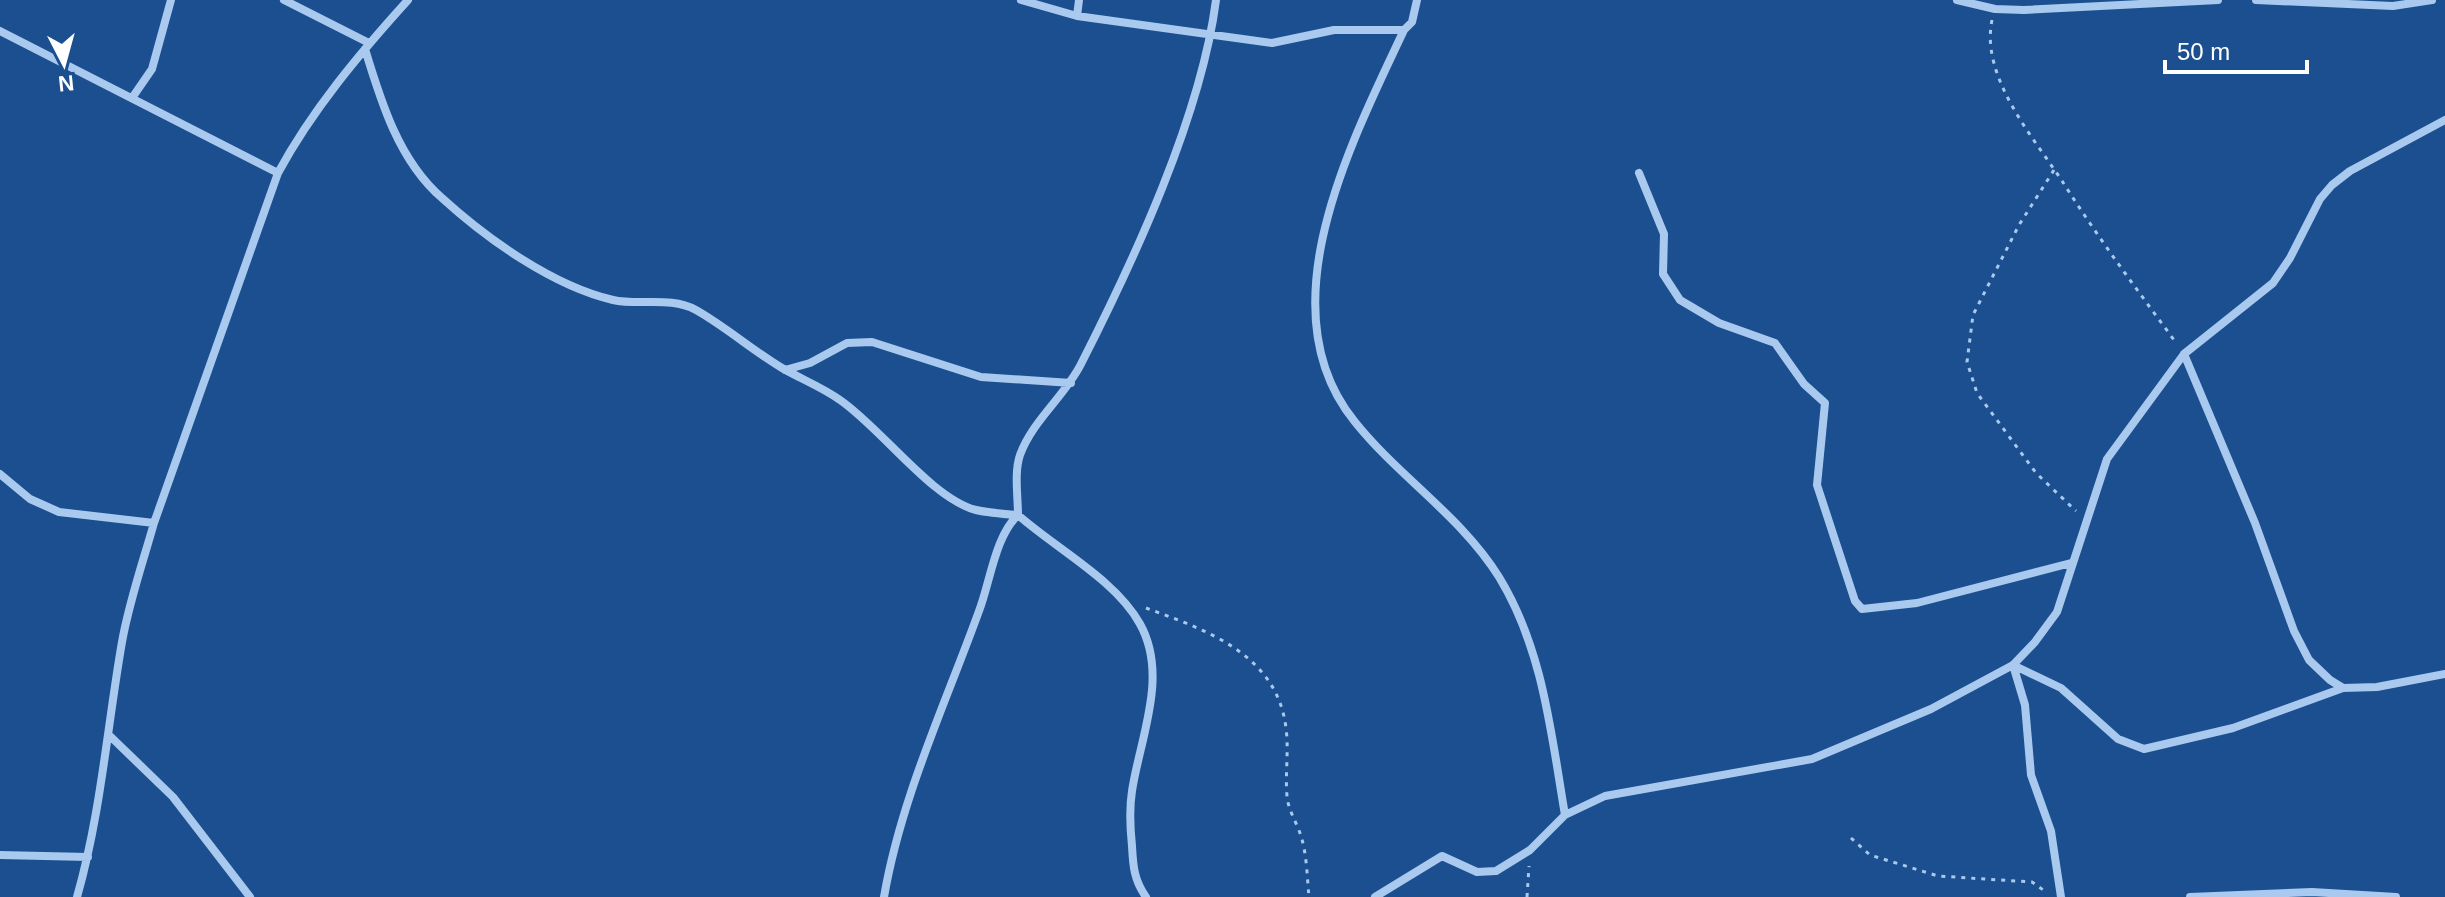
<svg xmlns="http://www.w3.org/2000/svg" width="2445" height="897" font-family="Arial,sans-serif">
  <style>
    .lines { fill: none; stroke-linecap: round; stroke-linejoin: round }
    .path { stroke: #a9c9ee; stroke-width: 3; stroke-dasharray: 4 6; stroke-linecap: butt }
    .street { stroke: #a9c9ee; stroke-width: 8 }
  </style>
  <rect width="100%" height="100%" fill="#1b4f8f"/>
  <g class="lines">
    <path class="path" d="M1992,20C1980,78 2035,139 2064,184C2099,239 2138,291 2177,344
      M2054,170L2019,225L1973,315L1967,362L1977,393L2036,473L2076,511
      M1146,608C1206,630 1277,654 1286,728C1289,751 1285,773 1287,796C1288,810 1297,823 1301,836C1307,855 1307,877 1309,897
      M1851,838L1870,855L1938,876L2032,882L2046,892
      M1527,897L1529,866"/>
    <path class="street" d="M284,0L369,43
      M1021,0L1077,16L1272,43L1334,30H1404L1412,22L1417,0
      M1957,0L1995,9L2024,10L2218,0
      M2256,0L2393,6L2432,0
      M1077,16L1079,0
      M1404,30C1352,141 1263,310 1355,422C1399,477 1461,516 1499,577C1543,649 1551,733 1565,815
      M0,31L278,173
      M365,49C381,102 399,161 442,198C487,239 553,286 613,300C640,306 670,296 696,310C726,327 752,350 782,368C801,379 822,387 840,400C881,428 932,499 976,510C989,513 1004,514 1018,515C1018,497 1014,472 1020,455C1032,421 1065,396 1081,364C1134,260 1201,116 1216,0
      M132,98L152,69L171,0
      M1639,173L1664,234L1663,274L1680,300L1719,323L1775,343L1804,384L1825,403L1817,485L1855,601L1862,609L1917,603L2071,563
      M2184,354L2255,523L2294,631L2309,660L2330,680L2343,688L2377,687L2445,674
      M785,370L810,363L847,343L872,342L981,377L1071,383
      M0,474L30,499L59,512L154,523
      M2013,665L2061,688L2118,739L2144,749L2233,728L2343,688
      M2013,665L2025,705L2031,775L2051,831L2061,897
      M110,736L173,797L250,897
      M0,855L88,857
      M77,897C101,813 107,728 122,642C129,602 143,562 154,523L278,173C312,110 360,53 408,0
      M884,897C901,798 945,705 979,611C990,583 995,536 1018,515C1055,548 1116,580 1140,624C1169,676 1140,738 1132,791C1129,810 1130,827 1132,846C1133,866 1134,880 1146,897
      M1375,897L1442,856L1477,872L1496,871L1530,850L1565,815L1605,796L1812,759L1931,709L2013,665L2035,642L2057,612L2107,459L2184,354L2273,283L2290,258L2320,199L2332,185L2350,171L2445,120
      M2190,897L2312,892L2396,897"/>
  </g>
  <g transform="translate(64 64) rotate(174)" stroke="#1b4f8f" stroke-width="6" paint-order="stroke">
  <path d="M0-6L14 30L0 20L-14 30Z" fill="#ffffff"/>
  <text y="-12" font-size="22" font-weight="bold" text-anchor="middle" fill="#ffffff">N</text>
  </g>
  <path d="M2165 60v12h142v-12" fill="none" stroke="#ffffff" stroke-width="4"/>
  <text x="2177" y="60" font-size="24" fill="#ffffff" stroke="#1b4f8f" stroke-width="6" paint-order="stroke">50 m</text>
</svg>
